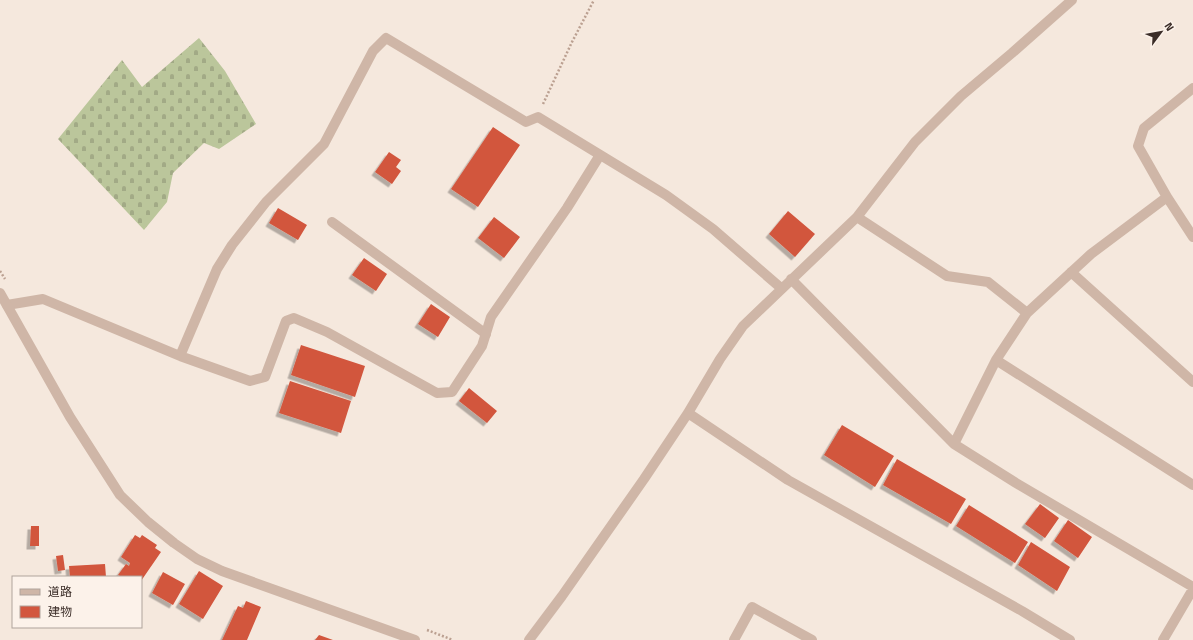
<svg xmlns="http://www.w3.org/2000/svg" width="1193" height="640" font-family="'Titillium Web','Noto Sans JP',sans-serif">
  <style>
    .cemetery { fill: url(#cemetery-stones) }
    .building { fill: #d2563e; filter: url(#shadow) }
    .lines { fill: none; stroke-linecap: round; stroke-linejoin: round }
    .path { stroke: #bba091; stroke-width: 2.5; stroke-dasharray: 2 2; stroke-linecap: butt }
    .service { stroke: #cfb6a7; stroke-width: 10 }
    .minor { stroke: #cfb6a7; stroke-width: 10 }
    .tertiary { stroke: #cfb6a7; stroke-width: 10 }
  </style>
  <defs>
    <pattern id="cemetery-stones" width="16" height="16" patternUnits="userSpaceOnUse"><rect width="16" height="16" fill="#bbc69b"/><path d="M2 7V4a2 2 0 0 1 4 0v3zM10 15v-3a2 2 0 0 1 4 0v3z" fill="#a2aa86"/></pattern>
    <filter id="shadow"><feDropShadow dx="-3.5" dy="3.5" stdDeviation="0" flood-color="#0004"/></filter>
  </defs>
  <rect width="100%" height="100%" fill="#f5e8dd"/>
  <path class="cemetery" d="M199,38L225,71L256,124L219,149L204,143L173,173L167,202L144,230L58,139L122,60L142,87Z"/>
  <path class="building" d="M493,127L520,145L478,207L451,189Z
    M389,152L401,160L396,167L401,171L392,184L375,172Z
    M278,208L307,225L298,240L269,223Z
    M788,211L815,234L795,257L769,234Z
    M494,217L520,237L504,258L478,238Z
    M364,258L387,274L376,291L352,275Z
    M431,304L450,317L438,337L418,324Z
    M301,345L365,366L355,397L291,375Z
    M290,381L351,401L341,433L279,413Z
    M469,388L497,411L487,423L459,401Z
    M842,425L894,456L875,487L824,455Z
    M897,459L966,499L951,524L883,485Z
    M1040,504L1059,518L1045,538L1025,524Z
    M969,505L1028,542L1015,563L956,526Z
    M1068,520L1092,537L1078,558L1054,541Z
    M31,526H39V546H30Z
    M135,535L140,538L142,535L157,545L155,548L161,552L141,581V577H122L118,575L126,564L129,566L130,563L121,557Z
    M1031,542L1070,567L1057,591L1018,565Z
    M63,555L65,570L58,571L56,556Z
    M105,564L106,577H70L69,566Z
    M199,571L223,586L203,619L179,604Z
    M163,572L185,584L173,605L152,593Z
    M246,601L261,607L247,640H222L238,606L243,608Z
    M319,635L333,640H315Z"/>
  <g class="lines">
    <path class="path" d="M543,104L572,42L594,0
      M0,271L5,279
      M427,630L453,640"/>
    <path class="service" d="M332,222L486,334"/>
    <path class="minor" d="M1193,88L1144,128L1138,146L1167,197L1193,237
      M1167,197L1091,254L1027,313L996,360L954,444L1016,483L1193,587
      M857,217L947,276L988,282L1027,313
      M1071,272L1193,382
      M791,279L954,444
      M7,305L43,299L180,356L250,381L265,377L286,321L294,318L327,332L437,393L452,392L482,346L491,317L567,208L600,155
      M180,356L217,269L232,245L266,202L324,144L373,51L386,38L526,122L538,117L666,195L713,229L781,288
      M996,360L1193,485
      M688,413L788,480L1022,611L1070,640
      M529,640L562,596L644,479L688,413L720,359L743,326L857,217L915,142L961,96L1012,53L1072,0
      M734,640L752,607L812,640
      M1163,640L1193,589"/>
    <path class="tertiary" d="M0,293L70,417L120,495L148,522L174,543L197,559L222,571L415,640"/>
  </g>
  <rect x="12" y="576" width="130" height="52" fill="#fcf2ea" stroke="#afa39c"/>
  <rect x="20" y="589" width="20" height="6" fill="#cfb6a7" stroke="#afa39c"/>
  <text x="48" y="596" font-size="12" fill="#3b2d28">道路</text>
  <rect x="20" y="606" width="20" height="12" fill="#d2563e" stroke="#afa39c"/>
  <text x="48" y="616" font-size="12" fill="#3b2d28">建物</text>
  <g transform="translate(1161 32) rotate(58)" stroke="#fcf2ea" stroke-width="3" paint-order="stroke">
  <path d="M0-3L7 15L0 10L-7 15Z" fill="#3b2d28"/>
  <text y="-6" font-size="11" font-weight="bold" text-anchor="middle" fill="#3b2d28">N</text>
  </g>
</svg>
